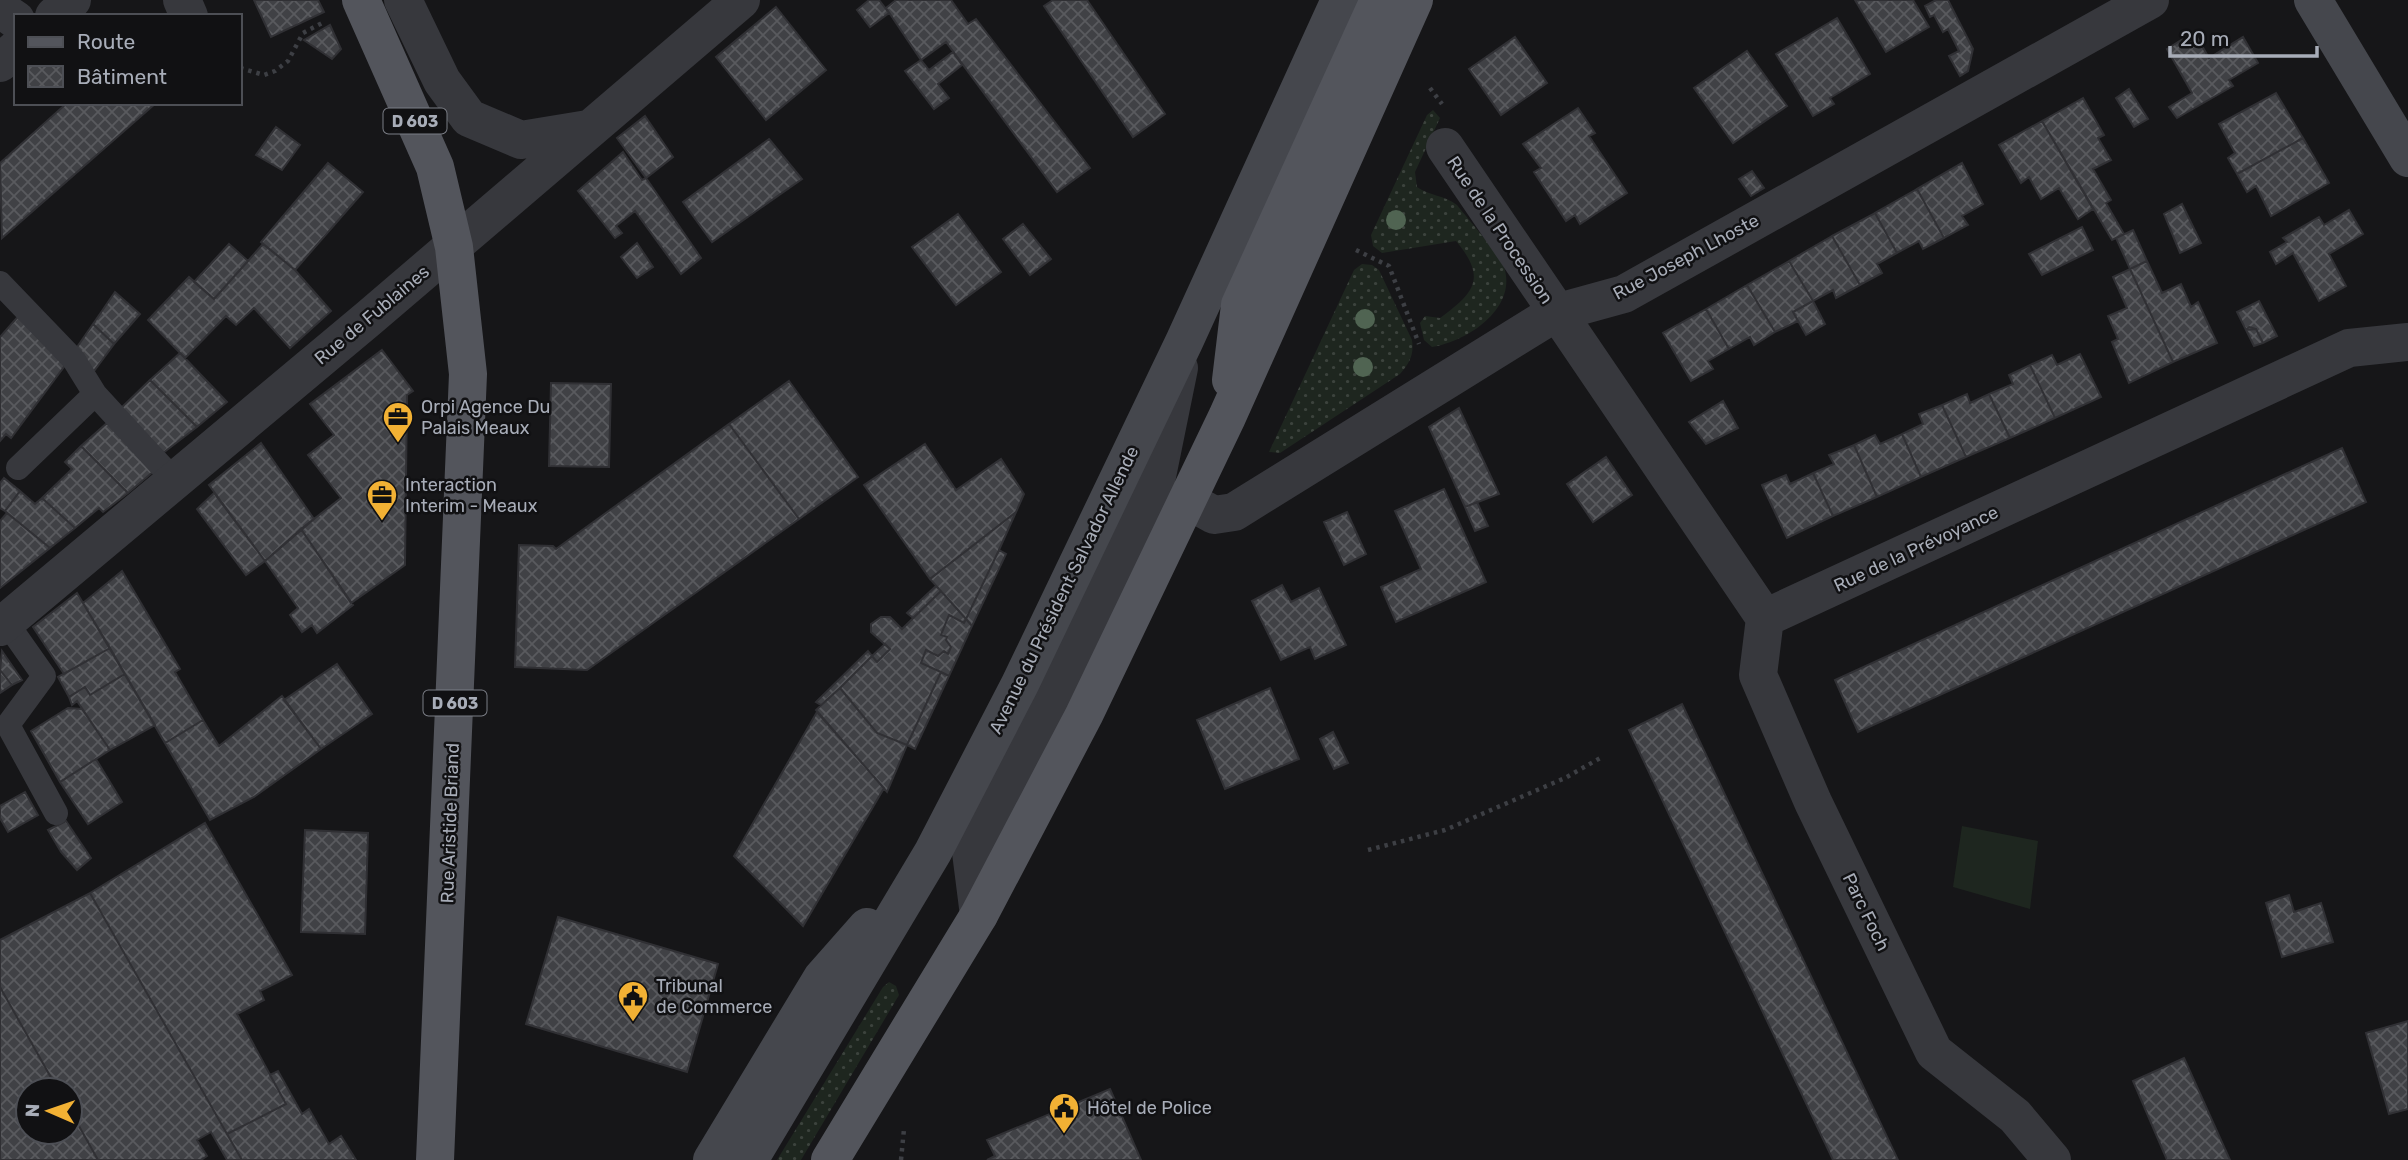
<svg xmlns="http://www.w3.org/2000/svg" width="2408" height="1160" font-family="Rubik,sans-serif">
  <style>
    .grass { fill: url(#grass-dots) }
    .park { fill: #1e261f }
    .building { fill: url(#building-cross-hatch); stroke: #303034; stroke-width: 2 }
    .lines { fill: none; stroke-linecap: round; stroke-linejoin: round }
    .path { stroke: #3d3f44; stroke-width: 4.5; stroke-dasharray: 3.5 5; stroke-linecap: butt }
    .service { stroke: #37383d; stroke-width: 24 }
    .minor { stroke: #37383d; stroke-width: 38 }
    .secondary { stroke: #45474d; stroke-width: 38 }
    .primary { stroke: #53555c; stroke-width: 38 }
    .tree { fill: #506452 }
    .labels { text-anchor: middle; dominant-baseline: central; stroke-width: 5; stroke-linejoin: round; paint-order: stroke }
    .shield { fill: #111113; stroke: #7b7e86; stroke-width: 2 }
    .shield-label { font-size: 16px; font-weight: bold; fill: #a8adb8 }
    .street-label { font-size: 18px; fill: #a8adb8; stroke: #111113 }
    .poi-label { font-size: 18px; fill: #a8adb8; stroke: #111113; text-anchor: start }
  </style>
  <defs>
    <pattern id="grass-dots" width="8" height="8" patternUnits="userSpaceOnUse" patternTransform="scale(1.75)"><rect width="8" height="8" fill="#1e261f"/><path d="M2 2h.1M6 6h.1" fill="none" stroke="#3c433d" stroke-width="1.8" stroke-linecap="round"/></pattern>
    <pattern id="building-cross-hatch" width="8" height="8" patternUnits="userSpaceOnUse" patternTransform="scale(1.75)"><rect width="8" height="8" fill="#404145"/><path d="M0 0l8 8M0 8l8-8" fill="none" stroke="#595a5e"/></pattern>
  </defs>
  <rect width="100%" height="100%" fill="#161618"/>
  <path class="grass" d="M1433,110L1440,118L1415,172L1417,187C1430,196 1444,195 1457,205C1468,219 1498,253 1504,267C1518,309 1466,342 1432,347L1424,340L1420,323L1425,316L1440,318C1475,292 1487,278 1456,241L1382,253L1373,246L1371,235L1427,115Z
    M1362,264L1372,265L1379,270L1412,340C1414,355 1410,362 1400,374L1280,453L1269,452L1354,270Z
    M889,982L896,986L899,995L801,1160H777L883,987Z"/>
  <path class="park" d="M1962,826L2038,841L2030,909L1953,887Z"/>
  <path class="building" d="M254,0H318L324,12L271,37Z
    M869,0H879L889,13L870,27L857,10Z
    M896,0H951L968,24L976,19L1090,168L1057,192L946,42L921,60L886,8Z
    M1053,0H1087L1165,114L1133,137L1044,6Z
    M1855,0H1913L1929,27L1886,52Z
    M1936,0H1948L1973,49L1968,71L1960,76L1949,56L1959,51L1948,29L1943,32L1934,15L1930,17L1925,6Z
    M776,7L826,70L766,120L716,57Z
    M1837,18L1870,74L1830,98L1834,104L1813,116L1776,54Z
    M330,25L341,49L332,59L304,40Z
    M2194,32L2209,58L2243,37L2258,63L2229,80L2233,86L2177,118L2169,107L2192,93L2167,49Z
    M1515,37L1547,83L1501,115L1469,69Z
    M1747,51L1787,106L1733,143L1694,88Z
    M953,52L962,65L938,84L949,98L934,109L905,71L921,60L929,70Z
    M2129,89L2148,119L2134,127L2116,98Z
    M2276,93L2303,138L2237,174L2228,158L2235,153L2219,124Z
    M2083,98L2104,135L2098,138L2111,160L2093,169L2111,200L2106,203L2124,234L2112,240L2042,121Z
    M67,103H156L2,238L0,163Z
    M1578,108L1595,133L1589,136L1627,193L1580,224L1575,215L1566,221L1534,172L1541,168L1523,144Z
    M645,116L673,157L646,178L617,138Z
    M2042,121L2093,209L2078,219L2059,188L2041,199L2029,177L2021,183L1999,145Z
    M276,127L300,145L282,170L256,155Z
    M2303,138L2329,183L2271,216L2256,186L2247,192L2237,174Z
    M769,139L802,179L712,242L683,202Z
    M623,152L642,180L646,178L701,258L681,274L635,211L616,226L622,233L615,238L578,191Z
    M328,163L363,192L295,270L261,242Z
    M1962,163L1983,204L1962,216L1968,225L1944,238L1917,189Z
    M1752,171L1764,188L1751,196L1739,179Z
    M1917,189L1944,238L1923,249L1919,241L1897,253L1875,213Z
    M2182,204L2201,243L2180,253L2164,214Z
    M2349,210L2363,234L2329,254L2346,286L2319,301L2293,253L2276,264L2270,252L2287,242L2283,238L2319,217L2324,225Z
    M1875,213L1897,253L1877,264L1882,273L1860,285L1832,236Z
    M958,214L1001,272L956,305L912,247Z
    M1023,224L1051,259L1030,275L1003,239Z
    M2082,227L2093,250L2042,275L2029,254Z
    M2133,230L2147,261L2130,269L2116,238Z
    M1832,236L1860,285L1836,298L1833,290L1813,301L1789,261Z
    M637,243L653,267L637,278L621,257Z
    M229,244L248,261L214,299L194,282Z
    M263,244L295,270L331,311L290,348L254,308L236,325L226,316L185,358L148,320L189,277L214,299Z
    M1789,261L1813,301L1793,312L1798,321L1775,332L1747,285Z
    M2147,261L2162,293L2181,284L2191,307L2198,302L2217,343L2173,362L2130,269Z
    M2130,269L2173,362L2129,383L2112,342L2118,339L2108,316L2127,308L2113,277Z
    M1747,285L1775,332L1754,345L1750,337L1729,349L1706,309Z
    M115,292L140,314L114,344L93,324Z
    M1813,301L1825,324L1806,335L1793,312Z
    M2259,301L2277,336L2263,343L2256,329L2246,330L2237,312Z
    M1706,309L1729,349L1708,361L1713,369L1691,381L1663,333Z
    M22,312L69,360L11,438L6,434L0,441V337Z
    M93,324L114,344L91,375L73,353Z
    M2249,327L2256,329L2263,343L2254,346L2246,330Z
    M382,350L413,391L407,395L405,565L351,603L301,529L341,498L308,455L334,435L310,404Z
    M180,353L227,402L197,427L150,380Z
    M2080,354L2101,397L2055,418L2030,365L2052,355L2057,365Z
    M2030,365L2055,418L2010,438L1989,394L2013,384L2009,375Z
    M150,380L197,427L163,453L120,409Z
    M789,381L858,477L799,519L729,424Z
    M551,383L611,384L609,467L549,466Z
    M1967,394L1970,403L1989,394L2010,438L1966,457L1942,405Z
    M1723,401L1738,428L1706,444L1689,422Z
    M1942,405L1966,457L1921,477L1902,434L1923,424L1919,414Z
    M1459,408L1499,494L1465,507L1429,427Z
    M107,423L154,471L128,493L81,446Z
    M729,424L799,519L587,670L515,667L519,545L553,546L556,549Z
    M1902,434L1921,477L1877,497L1854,445L1875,435L1880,444Z
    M261,443L314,519L265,561L209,485Z
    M925,444L956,490L1001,459L1024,494L1016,512L930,579L864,485Z
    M1854,445L1877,497L1833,516L1813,473L1834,464L1829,455Z
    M81,446L128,493L103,512L99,508L75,528L42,498L72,469L65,462Z
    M2342,448L2366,502L1858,732L1835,680Z
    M1606,457L1632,495L1593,522L1567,484Z
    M1813,473L1833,516L1787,538L1762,485L1786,475L1790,484Z
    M4,478L20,491L5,511L0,508V483Z
    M1444,489L1486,582L1396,622L1381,587L1421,569L1395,511Z
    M20,491L35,504L42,498L75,528L50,548L5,511Z
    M214,493L265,561L246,575L197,509Z
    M1477,502L1488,526L1475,531L1465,507Z
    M1016,512L999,550L966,619L930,579Z
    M1347,512L1366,554L1344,565L1324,522Z
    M7,513L50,548L0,588V521Z
    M301,529L353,605L317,633L312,625L302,632L290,615L298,608L265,561Z
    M999,550L1006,554L972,626L966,619Z
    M122,571L180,669L175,672L203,720L165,743L83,603Z
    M1282,585L1291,602L1319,588L1346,645L1315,659L1310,647L1281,660L1252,601Z
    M936,586L941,591L913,618L907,613Z
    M941,591L966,619L964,623L949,615L941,635L947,637L946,640L951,647L948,654L944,651L938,656L926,650L921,663L941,672L907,745L877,733L840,688L872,656L877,662L890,649L871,632V624L881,617H890L902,629Z
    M77,593L110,648L64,674L33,627Z
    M949,615L964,623L966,619L972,626L949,676L921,663L926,650L938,656L944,651L948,654L951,647L946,640L947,637L941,635Z
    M885,644L890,649L877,662L872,656Z
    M110,648L125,674L90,695L85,687L69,697L58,677Z
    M2,651L22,680L12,685L0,670Z
    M868,651L872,656L840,688L821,705L816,702Z
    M337,664L372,714L321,749L284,700Z
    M0,670L12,685L0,693Z
    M941,672L949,676L915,749L907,745Z
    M125,674L155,725L110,750L77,701L72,705L69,697L85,687L90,695Z
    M840,688L877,733L907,745L887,792L816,710Z
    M1270,688L1299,759L1225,789L1197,720Z
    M282,696L321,749L254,797L210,820L165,743L203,720L219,746Z
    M1682,704L1898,1160H1833L1629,730Z
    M68,708L82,709L110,750L60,782L31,731Z
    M817,712L884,788L803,926L734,856Z
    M1333,732L1348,763L1334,769L1320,739Z
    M96,759L122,802L88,824L60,782Z
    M25,792L38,815L8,832L0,818V806Z
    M66,821L91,858L77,870L61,852L48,830Z
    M205,823L292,975L260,991L264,1000L237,1014L286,1104L227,1134L90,893Z
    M305,830L368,833L365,934L301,932Z
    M90,893L227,1134L242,1160H227L211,1132L197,1140L207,1156L201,1160H98L70,1110V1090H58L0,987V940Z
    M2289,895L2294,912L2321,903L2333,942L2282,957L2266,903Z
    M558,917L718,964L687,1072L526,1024Z
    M0,987L58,1090H28V1132H70V1110L98,1160H0Z
    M2408,1021V1109L2389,1114L2366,1033Z
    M2184,1058L2230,1160H2167L2133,1081Z
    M278,1071L302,1114L309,1109L329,1144L341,1136L356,1160H242L227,1134L286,1104L270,1075Z
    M1110,1089L1141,1160H987L995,1156L987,1140Z"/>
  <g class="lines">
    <path class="path" d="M240,68L264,75L275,71L288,61L303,33L322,23
      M1430,88L1442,104
      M1356,250L1389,266L1419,344
      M1368,850L1445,830L1565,778L1602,757
      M901,1160L904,1129"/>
    <path class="service" d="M0,283L74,360L95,394
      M18,468L95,394L175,481
      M6,622L44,676L8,725L56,813"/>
    <path class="minor" d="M182,0L189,16
      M403,0L442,81L469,118L521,140L588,129
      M0,9L16,20
      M54,16L72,0
      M0,63L16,49
      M1445,147L1765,618
      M1187,500L1214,515L1234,512L1555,313L1624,294L2150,0
      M1765,618L2349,348L2408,342
      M1765,618L1758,675L1813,802L1934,1052L2015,1116L2052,1160
      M0,627L369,318L741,0
      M979,915L971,852L1031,743L1155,486L1179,368"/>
    <path class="secondary" d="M2313,0L2408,158
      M712,1160L822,978L867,927
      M749,1160L933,852L1020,684L1184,342L1340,0"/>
    <path class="primary" d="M361,0L435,167L454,247L468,374L435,1160
      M1231,380L1240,305L1379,0
      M830,1160L979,915L1084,715L1227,417L1414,0"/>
  </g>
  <g class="tree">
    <circle cx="1396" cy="220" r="10"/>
    <circle cx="1365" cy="319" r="10"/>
    <circle cx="1363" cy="367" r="10"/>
  </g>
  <defs>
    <g id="office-pin" transform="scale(1.575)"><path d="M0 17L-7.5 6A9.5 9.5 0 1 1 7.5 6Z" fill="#f2b134" stroke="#111113"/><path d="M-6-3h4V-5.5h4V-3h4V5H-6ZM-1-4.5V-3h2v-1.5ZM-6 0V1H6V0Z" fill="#111"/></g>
    <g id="civic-pin" transform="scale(1.575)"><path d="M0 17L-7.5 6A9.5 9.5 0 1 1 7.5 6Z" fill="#f2b134" stroke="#111113"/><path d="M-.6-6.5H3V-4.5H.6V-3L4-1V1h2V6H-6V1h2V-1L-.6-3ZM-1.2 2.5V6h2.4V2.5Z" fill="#111"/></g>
  </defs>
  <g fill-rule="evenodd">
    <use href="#office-pin" x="398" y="417"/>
    <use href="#office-pin" x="382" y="495"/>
    <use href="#civic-pin" x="633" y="996"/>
    <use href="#civic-pin" x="1064" y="1108"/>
  </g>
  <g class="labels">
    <g class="shield">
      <rect x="383.5" y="108.5" width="63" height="25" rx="5"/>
      <rect x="423.5" y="690.5" width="63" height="25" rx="5"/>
    </g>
    <g class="shield-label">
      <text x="415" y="121">D 603</text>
      <text x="455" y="703">D 603</text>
    </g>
    <g class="street-label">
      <text transform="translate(1500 230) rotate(56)">Rue de la Procession</text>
      <text transform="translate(1686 257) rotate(-28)">Rue Joseph Lhoste</text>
      <text transform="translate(372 315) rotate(-40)">Rue de Fublaines</text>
      <text transform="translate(1916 549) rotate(-25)">Rue de la Prévoyance</text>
      <text transform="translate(1064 590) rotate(-64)">Avenue du Président Salvador Allende</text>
      <text transform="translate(450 823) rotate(-88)">Rue Aristide Briand</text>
      <text transform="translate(1866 912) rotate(64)">Parc Foch</text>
    </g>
    <g class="poi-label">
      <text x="421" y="407">Orpi Agence Du<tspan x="421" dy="21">Palais Meaux</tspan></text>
      <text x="405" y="485">Interaction<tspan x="405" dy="21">Interim - Meaux</tspan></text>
      <text x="656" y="986">Tribunal<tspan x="656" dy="21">de Commerce</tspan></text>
      <text x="1087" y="1108">Hôtel de Police</text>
    </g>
  </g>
  <rect x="14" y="14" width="228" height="91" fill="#111113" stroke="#4d4f55" stroke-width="2"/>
  <rect x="28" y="37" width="35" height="10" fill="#53555c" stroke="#4d4f55" stroke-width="2"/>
  <text x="77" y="49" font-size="21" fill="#a8adb8">Route</text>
  <rect x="28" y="66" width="35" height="21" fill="url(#building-cross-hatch)" stroke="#4d4f55" stroke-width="2"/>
  <text x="77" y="84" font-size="21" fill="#a8adb8">Bâtiment</text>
  <g transform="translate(49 1111) rotate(272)"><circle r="33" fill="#111113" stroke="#4d4f55" stroke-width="2"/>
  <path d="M0-5L12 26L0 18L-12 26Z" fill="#f2b134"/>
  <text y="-10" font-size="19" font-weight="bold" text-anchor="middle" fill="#a8adb8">N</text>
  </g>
  <path d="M2170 46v10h147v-10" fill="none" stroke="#a8adb8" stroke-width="3.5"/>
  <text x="2180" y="46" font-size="21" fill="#a8adb8" stroke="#111113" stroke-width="5" paint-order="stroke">20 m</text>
</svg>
